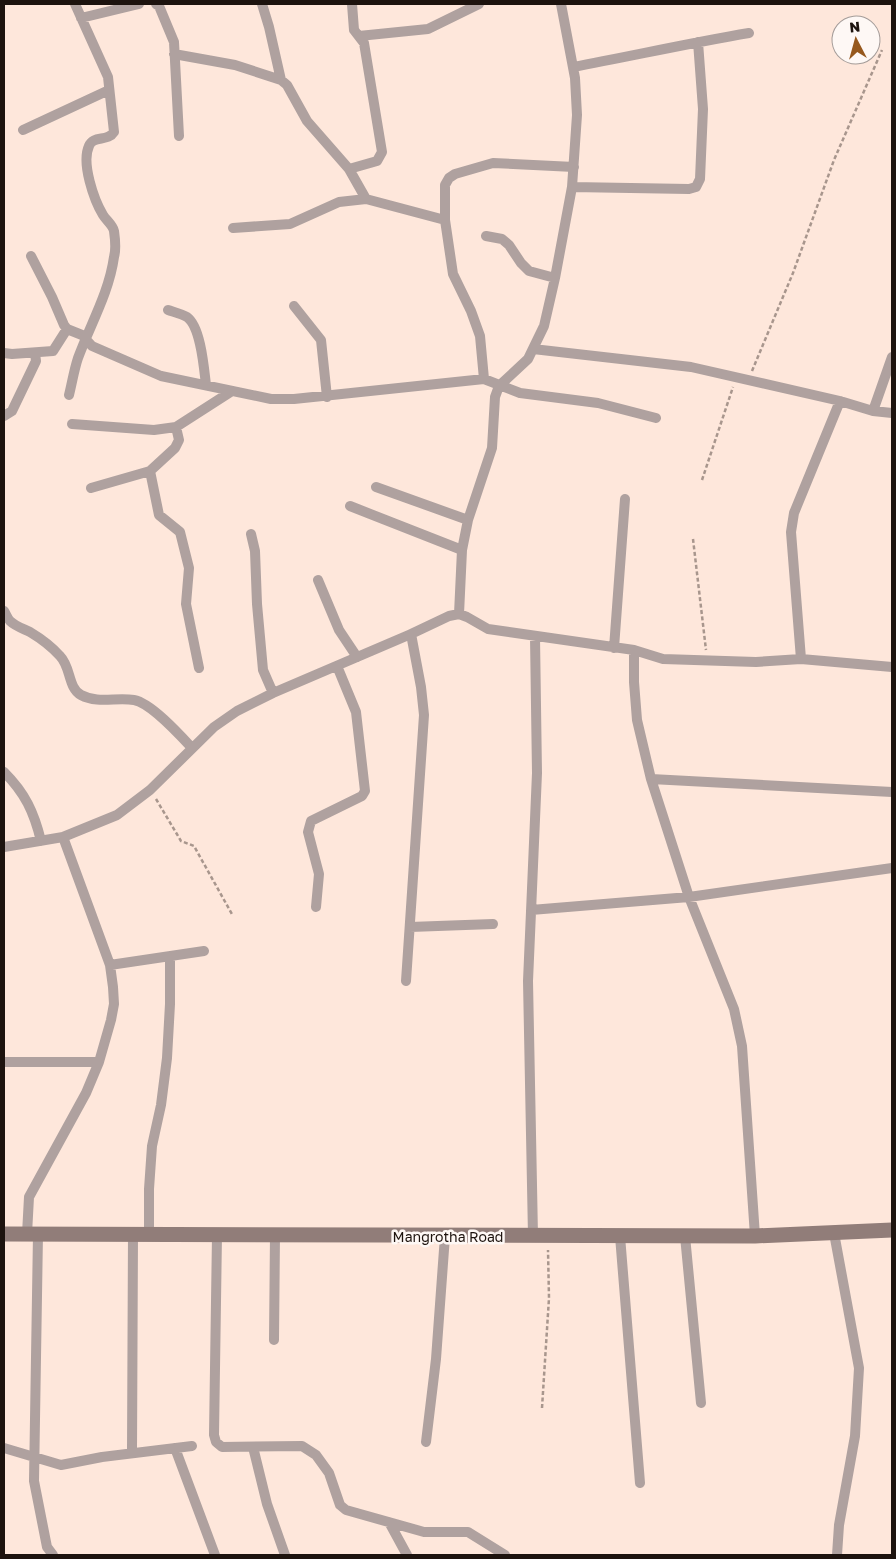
<svg xmlns="http://www.w3.org/2000/svg" width="896" height="1559" font-family="'Golos Text',sans-serif">
  <style>
    .lines { fill: none; stroke-linecap: round; stroke-linejoin: round }
    .path { stroke: #a8968d; stroke-width: 2.5; stroke-dasharray: 4 2.5; stroke-linecap: butt }
    .minor { stroke: #afa19f; stroke-width: 10 }
    .secondary { stroke: #917d79; stroke-width: 15 }
    .labels { text-anchor: middle; dominant-baseline: central; stroke-width: 5; stroke-linejoin: round; paint-order: stroke }
    .street-label { font-size: 14px; fill: #1d130e; stroke: #fef8f5 }
  </style>
  <rect width="100%" height="100%" fill="#fee7db"/>
  <g class="lines">
    <path class="path" d="M752,371L793,273L834,160L882,50
      M702,480L733,387
      M693,539L706,650
      M156,799L181,841L194,846L233,916
      M542,1408L549,1298L548,1250"/>
    <path class="minor" d="M156,4L159,6L174,42L179,136
      M262,4L269,27L281,80
      M81,18L139,4
      M359,36L428,29L479,4
      M174,54L235,65L281,80L287,85L307,121L349,169L366,199
      M573,67C632,56 690,43 749,33
      M23,130L109,90
      M349,169L377,161L382,152L364,43L354,30L352,4
      M572,187L689,189L696,187L700,179L703,109L698,42
      M233,228L290,224L339,202L366,199L445,220
      M486,236L502,239L509,245L521,263L529,271L555,278
      M31,256L52,297L64,325L67,329L82,335L92,346L161,376L271,399H294L484,379L520,393L598,403L656,418
      M294,306L321,340L327,397
      M168,310C174,312 182,314 187,317C201,327 204,369 206,385
      M533,349L691,367L840,401L873,411L892,413
      M4,353L12,354L53,351L67,329
      M484,379L480,336L471,311L453,274L445,220V185L449,178L455,174L493,163L574,167
      M69,395C72,383 74,370 78,358C90,325 109,293 114,257C116,250 115,238 114,231C113,225 106,220 103,215C94,200 81,163 89,146C93,135 108,142 114,132L108,77L75,4
      M873,411L892,357
      M4,416L12,411L36,361L35,353
      M72,424L154,430L176,427L232,391
      M150,471L159,515L180,532L189,568L186,604L199,668
      M376,487L468,520
      M91,488L150,471L175,448L179,440L176,427
      M350,506L462,550
      M251,534L255,551L257,604L263,670L273,693
      M318,580L339,630L357,657
      M4,611C6,614 7,618 10,621C15,626 24,629 30,632C40,638 52,647 60,656C71,667 68,688 81,695C98,704 116,697 134,700C151,703 180,735 192,748
      M459,614L462,550L468,520L492,448L495,397L499,386L528,359L544,326L555,278L572,187L577,115L575,78L561,4
      M614,648L625,499
      M634,650V682L637,720L651,779L689,897L734,1009L742,1046L755,1236
      M801,659L791,532L794,513L840,401
      M4,772C25,793 34,812 41,841
      M651,779L892,792
      M4,847L63,837L117,815L150,790L214,727L237,711L273,693L411,634L449,616L459,614L467,617L488,629L634,650L663,659L756,662L801,659L892,667
      M316,907L319,874L308,832L311,821L362,796L365,791L356,712L337,666
      M531,910L689,897L892,868
      M410,927L493,924
      M110,965L204,951
      M406,981L424,715L421,687L411,634
      M4,1062H99
      M834,1233L859,1368L855,1436L839,1525L837,1555
      M27,1234L29,1197L86,1093L99,1062L111,1020L114,1004L113,987L110,965L63,837
      M38,1234L34,1481L47,1547L53,1555
      M149,1234V1189L152,1146L161,1105L167,1058L170,1004V956
      M217,1235L214,1435L216,1442L222,1447L302,1446L316,1455L329,1473L340,1505L346,1510L424,1532H468L505,1555
      M533,1236L528,981L537,773L535,637
      M620,1236L640,1483
      M685,1236L701,1403
      M274,1340L275,1235
      M426,1442L436,1359L445,1236
      M253,1447L267,1504L285,1555
      M4,1448L61,1465L102,1457L192,1446
      M175,1448L215,1555
      M132,1453L133,1234
      M389,1522L407,1555"/>
    <path class="secondary" d="M4,1234L755,1236L892,1230"/>
  </g>
  <g class="labels">
    <g class="street-label">
      <text x="448" y="1236">Mangrotha Road</text>
    </g>
  </g>
  <rect width="896" height="1559" fill="none" stroke="#1d130e" stroke-width="10"/>
  <g transform="translate(856 40) rotate(354)"><circle r="24" fill="#fef8f5" stroke="#a49c99"/>
  <path d="M0-4L9 19L0 12L-9 19Z" fill="#96581d"/>
  <text y="-8" font-size="14" font-weight="bold" text-anchor="middle" fill="#1d130e">N</text>
  </g>
</svg>
